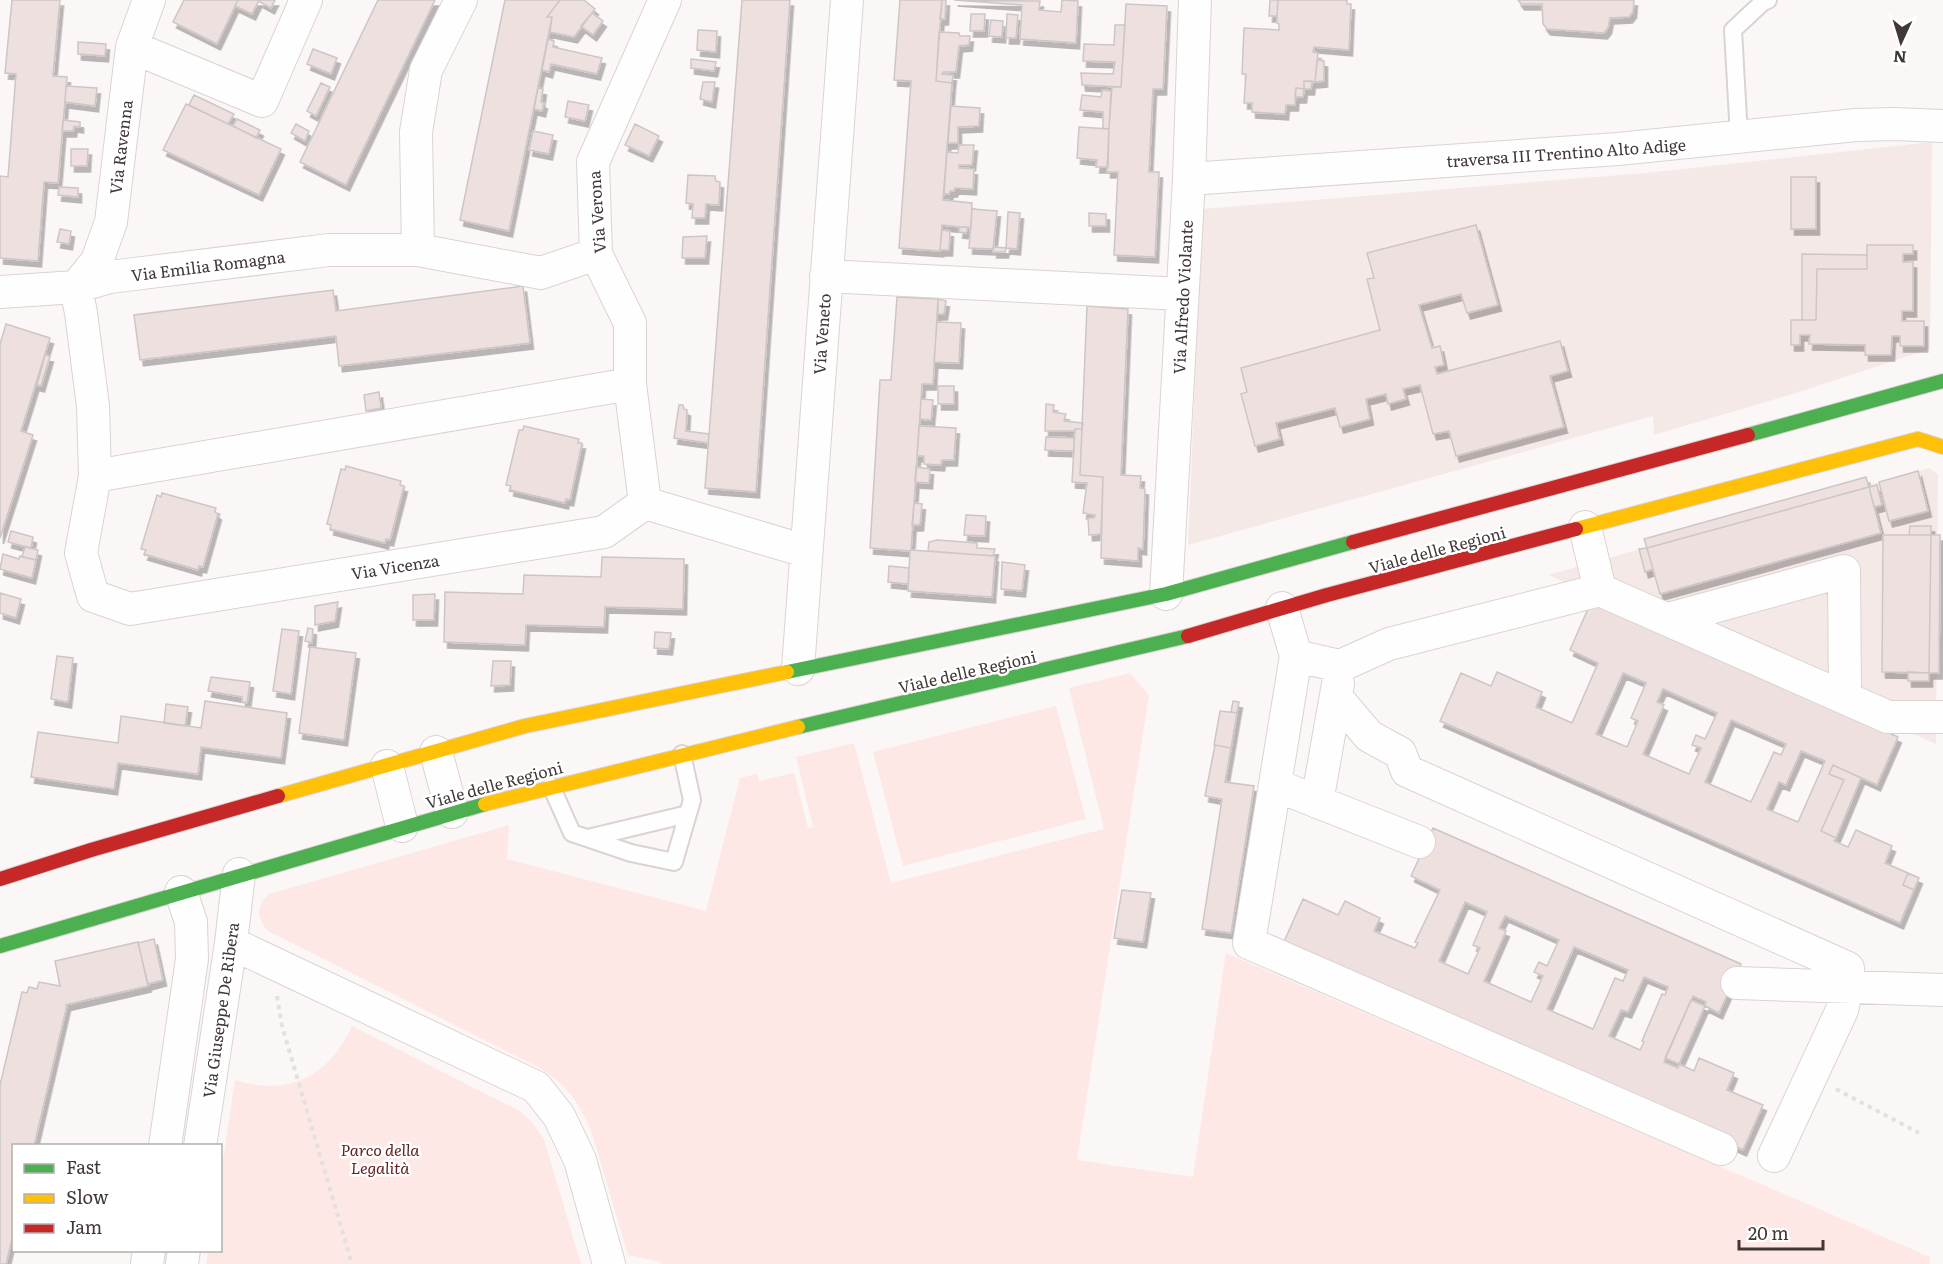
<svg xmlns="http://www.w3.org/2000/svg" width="1943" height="1264" font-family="Literata,serif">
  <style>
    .built { fill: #f5e9e8 }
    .green { fill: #fde8e5 }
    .building { fill: #eee0df; stroke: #cdc6c6; stroke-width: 1.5; fill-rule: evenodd; filter: url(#shadow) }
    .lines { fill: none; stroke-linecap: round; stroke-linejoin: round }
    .lane-casing { stroke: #dad3d2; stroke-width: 20 }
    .street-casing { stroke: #dad3d2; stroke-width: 34 }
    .fast-casing { stroke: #dad3d2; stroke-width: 16 }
    .slow-casing { stroke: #dad3d2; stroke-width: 16 }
    .jam-casing { stroke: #dad3d2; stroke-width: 16 }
    .path { stroke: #e2e0e0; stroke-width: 4; stroke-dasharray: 4.5 4.5; stroke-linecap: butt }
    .lane { stroke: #fffefe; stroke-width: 16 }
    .street { stroke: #fffefe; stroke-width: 32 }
    .fast { stroke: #4caf50; stroke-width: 14 }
    .slow { stroke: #ffc107; stroke-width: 14 }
    .jam { stroke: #c62828; stroke-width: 14 }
    .labels { text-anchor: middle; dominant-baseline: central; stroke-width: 5; stroke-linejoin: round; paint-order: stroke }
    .street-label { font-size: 16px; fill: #403736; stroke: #fff }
    .park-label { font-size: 16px; font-style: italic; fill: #632221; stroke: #fff }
  </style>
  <defs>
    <filter id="shadow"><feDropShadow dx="3.5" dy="6" stdDeviation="0" flood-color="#0004"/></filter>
  </defs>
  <rect width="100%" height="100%" fill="#fcf7f7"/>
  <path class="built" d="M1932,142L1930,349L1796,393L1654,435L1653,416L1188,545L1202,209L1645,173Z
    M1930,468L1938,475L1936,744L1548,575Z"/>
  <path class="green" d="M1130,673L1149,695L1077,1160L1193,1177L1226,953L1930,1257V1264H662L661,1262L628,1255L591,1130L583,1114L573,1097L559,1082L542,1069L268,931C256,918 256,906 269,894L509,825L507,859L706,911L740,778L757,774L759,781L794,773L808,828L813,827L796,757L854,743L891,883L1104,829L1069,688Z
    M1056,706L1086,819L903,866L873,752Z
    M352,1026L518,1110L533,1123L544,1139L581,1264H206L208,1251L220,1250L221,1173L235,1080C288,1097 330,1076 352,1026Z"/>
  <path class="building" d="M12,0H60L53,76L67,77L58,183L44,182L38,261L0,258V176L8,177L16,74L5,73Z
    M184,0H238L217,44L173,22Z
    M238,0H259L252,14L235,6Z
    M261,0H275L271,8L260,2Z
    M378,0H435L346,185L300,162Z
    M505,0H560L547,17H552L509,231L460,220Z
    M560,0H584L595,9L574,37L550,32L552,17H547Z
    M742,0H790L756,492L705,488Z
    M900,0H942L936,81L952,83L943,200L972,203L971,228L942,225L940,251L899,248L911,81L894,80Z
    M942,0H946L945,19H940Z
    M954,0L1040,1L1039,10L1061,12L1062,0L1078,1L1076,43L1020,39L1022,5Z
    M1270,0H1278L1277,16H1269Z
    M1278,0H1347V4H1351L1349,50L1314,47L1313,52L1318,53L1315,82L1304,81V89L1296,88L1295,105H1286L1285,114L1252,112V103H1244L1246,74H1242L1244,28L1279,30V24L1277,23V16Z
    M1518,0H1634L1633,12L1629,17L1610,18L1608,28L1604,33L1547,29L1543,24L1542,4H1521Z
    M1126,4L1167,6L1163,89H1153L1149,172H1159L1155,257L1114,255L1118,172H1107L1109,129L1112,87H1121Z
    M592,13L603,21L593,35L581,26Z
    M971,14H985L984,31H970Z
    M1007,14L1018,15L1016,38H1006Z
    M991,20L1003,21L1002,37L989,36Z
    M1115,25H1125L1121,87L1082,85L1081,73L1113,74L1115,62L1083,61L1084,44L1114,45Z
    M698,30L717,31L716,52L697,50Z
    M939,32L959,33L960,36H970L969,45L959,46L956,72H943L942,74L953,75L952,83L936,81Z
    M548,39L554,41L553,47L602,58L597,74L551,64L549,72L542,70Z
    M78,42L106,44L105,56L78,54Z
    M313,49L337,58L331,74L307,64Z
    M691,59L716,62L714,71L691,68Z
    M1317,60L1324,61V81L1315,82Z
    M1304,81H1312L1311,89H1304Z
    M703,82H715L712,102L700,99Z
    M321,83L330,87L316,116L307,111Z
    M66,86L97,88L95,106L65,102Z
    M538,88L543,89L541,102L544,103L542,111L534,109Z
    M1296,88L1304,89L1303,97H1295Z
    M1102,90L1111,91L1109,129H1103V112L1080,110L1082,95L1101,97Z
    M194,95L234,114L228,124L189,105Z
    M568,101L589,105L585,121L565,117Z
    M186,104L281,149L259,195L163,150Z
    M951,106L980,108L979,126L958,127V143H948Z
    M237,119L260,130L256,138L233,126Z
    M63,120L80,122V127L74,126L73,131H62Z
    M296,124L309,131L305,141L291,133Z
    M635,124L659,136L649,156L625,145Z
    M1079,127L1109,129L1108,167H1096L1097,160L1077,158Z
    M533,131L553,135L549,154L529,150Z
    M959,145H974L972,165H959V168L974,169L973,189L955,188L954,191H950L949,194H944L947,152L958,153Z
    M71,149H88L87,166H71Z
    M688,175L715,176L716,181L720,182L719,205L706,204L705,218H692L693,204L686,203Z
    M1791,177H1816V229H1791Z
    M59,187L78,188V197L58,195Z
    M972,209L997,211L993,249L969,248Z
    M1008,212L1020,213L1017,249L1006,248Z
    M1089,213L1106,214V226H1089Z
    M1476,225L1498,305L1467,313L1461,294L1419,305L1432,348L1440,346L1444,365L1435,367L1437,374L1560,341L1568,371L1550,376L1564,427L1456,456L1449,431L1433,434L1420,385L1403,389L1406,399L1388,404L1386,394L1366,399L1370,419L1340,427L1335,408L1276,423L1280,439L1255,446L1241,394L1247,392L1241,368L1380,330L1367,279L1374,278L1367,253Z
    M960,227H968L966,233L959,232Z
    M60,229L71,231L69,244L57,242Z
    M942,230L950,231L949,250H940Z
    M707,236L705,258H682L683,237Z
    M1867,245H1913V254H1903V262H1913V311H1902V321H1924V346H1900V336H1892L1891,355H1865V345L1809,344L1810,335H1800V345H1791V320H1816L1817,269H1867Z
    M994,247L1006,248L1005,252H993Z
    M1802,254L1867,255V269H1817L1816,320H1802Z
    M523,286L530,343L339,366L336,336L140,360L134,315L333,290L336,311Z
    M897,297L938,299L933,384H922L911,550L995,556L992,597L908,591L910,551L870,548L880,380H891Z
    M938,299L946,301L944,314H938Z
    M1087,306L1128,309L1121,475L1141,476L1140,488L1145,489L1143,549L1138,548V561L1101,558L1103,477L1080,475Z
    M937,322L961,323L959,363L934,362Z
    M6,324L50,338L21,431L33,435L0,538V344Z
    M45,355L50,356L41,386L37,385Z
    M938,386H954V404H938Z
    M379,392L381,408L366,411L364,395Z
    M921,399L933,400L931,420L920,419Z
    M1046,404L1054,405L1053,412L1066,414L1064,421L1083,423L1082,429H1075V431H1045Z
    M679,405H683L684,409L687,410L686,431L709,434L708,443L674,438Z
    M524,426L579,439L578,443H582L570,500L566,499L565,503L510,490L511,486L506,485L519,430H523Z
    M919,426L956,428L954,460H942L941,465L924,464V456H917Z
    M1075,429H1082L1080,475L1103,477L1101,534L1089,535L1088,518H1094L1095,515L1083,513L1087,483L1072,482Z
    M1046,437L1074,438V451L1045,450Z
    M346,466L401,481L400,485L404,486L390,540L386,539L385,543L330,529L331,525L327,524L341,469L345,470Z
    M916,467L930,469L929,483L915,482Z
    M1918,471L1928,511L1889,521L1879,482Z
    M1866,477L1869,487L1647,548L1644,539Z
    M1877,485L1882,505L1874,507L1869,487Z
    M1869,487L1881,533L1660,594L1647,548Z
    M162,493L216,508L215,512L218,514L203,567L199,566L198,570L144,554L146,550L141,549L157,495L161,497Z
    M914,503L922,504L920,525H912Z
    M966,515L986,516L985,536L964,535Z
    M1910,526H1931V535H1909Z
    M11,531L33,537L31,548L8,542Z
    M1883,535H1931L1929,673L1882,672Z
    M1931,535H1940L1939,673H1929Z
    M937,540L977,543V548L995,549L993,556L928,551L929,542Z
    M25,547L38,550L36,560L22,557Z
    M1647,548L1653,569L1645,572L1639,549Z
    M3,554L19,559L20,556L36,560L32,578L0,569Z
    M602,557L684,559L683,609L605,607L604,627L526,625L525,645L444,642L445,592L523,594L524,575L601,577Z
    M1002,562L1025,565L1022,591L1001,589Z
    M889,566L909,568L908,584L888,582Z
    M0,593L21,599L16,618L0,613Z
    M435,594L434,620H413V595Z
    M338,602L335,621L315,625V606Z
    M1591,602L1898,737L1877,785L1833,765L1829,774L1844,780L1821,831L1836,838L1834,841L1848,847L1856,830L1892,846L1885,863L1908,873L1903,885L1914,890L1900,923L1440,721L1461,673L1491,686L1497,672L1542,692L1536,707L1572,723L1598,663L1570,650ZM1623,673L1646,683L1631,718L1638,721L1627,747L1596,734ZM1663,689L1717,713L1705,739L1696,735L1692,745L1701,748L1689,774L1643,754L1664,705L1657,702ZM1731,720L1786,744L1781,755L1774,752L1751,802L1705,782ZM1801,751L1825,761L1798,822L1767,809L1779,782L1786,785Z
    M308,628L313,629L312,643L305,641Z
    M282,629L299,631L291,694L273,691Z
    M655,632L671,633L669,649L654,648Z
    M310,647L356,653L344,740L299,733Z
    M57,656L73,658L68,702L51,699Z
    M493,661H511L510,685L491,686Z
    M1908,672L1929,673V681H1908Z
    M211,677L250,682L247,703L242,702V697L208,691Z
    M205,701L287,713L281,758L201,747L198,774L118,763L114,789L31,777L38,732L118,743L121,716L201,728Z
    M1233,701L1239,702L1237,713L1231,712Z
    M166,704L188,707L185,726L164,723Z
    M1220,711L1237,713L1231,748L1214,745Z
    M1215,745L1231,748L1225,782L1254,786L1231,933L1202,929L1222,799L1205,796Z
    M1833,765L1861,778L1836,838L1821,831L1844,780L1829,774Z
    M1433,828L1741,964L1719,1013L1705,1006L1706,1002L1693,996L1664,1062L1678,1068L1679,1064L1694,1071L1699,1058L1734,1073L1727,1090L1763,1105L1743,1150L1282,946L1303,899L1338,915L1345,901L1380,918L1374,931L1415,948L1418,943L1415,942L1440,890L1411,876ZM1465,902L1487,912L1473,945L1480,948L1468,974L1439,961ZM1505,916L1559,940L1547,966L1539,962L1534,972L1543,976L1531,1002L1484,981L1506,931L1499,928ZM1574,947L1628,970L1623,981L1615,978L1593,1029L1547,1009ZM1644,977L1668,987L1665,995L1662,994L1642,1041L1644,1042L1640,1050L1609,1036L1621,1010L1628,1012Z
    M1908,873L1919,878L1914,890L1903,885Z
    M1122,890L1151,893L1143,942L1114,938Z
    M154,939L163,980L148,984L138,943Z
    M138,942L148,986L65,1005H67L34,1146H14V1231L6,1264H0V1085L22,992L27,993L29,987L37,989L39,982L60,986L55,961Z
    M1691,1000L1705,1006L1679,1064L1665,1058Z"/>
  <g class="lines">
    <g class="lane-casing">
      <path id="lane" d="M1739,137L1733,30L1763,2L1768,0
        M551,786L572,833L631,853L674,862L692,800L682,754
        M588,838L688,814"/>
    </g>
    <g class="street-casing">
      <path id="street" d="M149,0L132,47L111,222L97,261L76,287L81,313L93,406L95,476L81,553L93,596L130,609L604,532L645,503L805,551
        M132,47L262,101L306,0
        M1189,179L1618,149L1856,125L1894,124L1943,126
        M418,250L416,132L426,70L461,0
        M826,276L1182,294
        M0,292L76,287L110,277L329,250H418L541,273L596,254
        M95,476L630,384
        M645,503L630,384V323L596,254L593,162L665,0
        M1585,527L1600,590L1888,717H1943
        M1166,594L1189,179L1195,0
        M1282,608L1296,656L1249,943L1721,1149
        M1669,619L1844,571L1845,697
        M1296,656L1340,666L1389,644L1600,590
        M798,669L847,0
        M1336,697L1369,736L1400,753L1407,771L1848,968L1847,987L1842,1010L1774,1156
        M436,752L452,812
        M387,766L402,826
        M1275,785L1419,842
        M1317,802L1338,684
        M231,943L536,1087L559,1116L580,1160L609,1264
        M1737,983L1943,990
        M165,1146L192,959L191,922L181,892
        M200,1146L231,943L239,874
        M147,1264L149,1250
        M182,1264L184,1250"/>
    </g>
    <g class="fast-casing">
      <path id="fast" d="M1748,435L1943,381
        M787,672L1166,594L1353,542
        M798,727L1188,636
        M0,946L485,804"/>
    </g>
    <g class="slow-casing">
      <path id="slow" d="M1576,529L1918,439L1943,447
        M278,796L525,726L787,672
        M485,804L798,727"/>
    </g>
    <g class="jam-casing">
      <path id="jam" d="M1353,542L1748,435
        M1188,636L1327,595L1576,529
        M0,879L91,850L278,796"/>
    </g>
    <path class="path" d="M277,996L282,1026L352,1264
      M1836,1089L1919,1133"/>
    <use href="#lane" class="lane"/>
    <use href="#street" class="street"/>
    <use href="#fast" class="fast"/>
    <use href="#slow" class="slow"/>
    <use href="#jam" class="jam"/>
  </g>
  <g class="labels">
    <g class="street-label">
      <text transform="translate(120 147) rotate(-83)">Via Ravenna</text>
      <text transform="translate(1566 152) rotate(-4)">traversa III Trentino Alto Adige</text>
      <text transform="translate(596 212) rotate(-94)">Via Verona</text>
      <text transform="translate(208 265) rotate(-7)">Via Emilia Romagna</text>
      <text transform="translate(1182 297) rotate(-87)">Via Alfredo Violante</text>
      <text transform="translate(821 334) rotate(-86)">Via Veneto</text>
      <text transform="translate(1437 549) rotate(-15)">Viale delle Regioni</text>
      <text transform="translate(395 566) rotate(-9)">Via Vicenza</text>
      <text transform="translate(967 671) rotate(-13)">Viale delle Regioni</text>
      <text transform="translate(494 784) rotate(-15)">Viale delle Regioni</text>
      <text transform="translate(220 1010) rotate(-82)">Via Giuseppe De Ribera</text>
    </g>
    <g class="park-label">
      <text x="380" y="1149">Parco della<tspan x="380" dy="18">Legalità</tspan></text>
    </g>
  </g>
  <rect x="12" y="1144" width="210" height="108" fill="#ffffff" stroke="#b3afaf" stroke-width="1.5"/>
  <rect x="24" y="1164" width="30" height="9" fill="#4caf50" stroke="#b3afaf" stroke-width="1.5"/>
  <text x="66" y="1174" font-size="18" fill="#403736">Fast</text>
  <rect x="24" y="1194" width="30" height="9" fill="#ffc107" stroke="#b3afaf" stroke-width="1.5"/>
  <text x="66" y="1204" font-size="18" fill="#403736">Slow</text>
  <rect x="24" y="1224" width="30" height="9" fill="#c62828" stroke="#b3afaf" stroke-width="1.5"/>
  <text x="66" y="1234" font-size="18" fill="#403736">Jam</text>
  <g transform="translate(1901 42) rotate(184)" stroke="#ffffff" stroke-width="4.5" paint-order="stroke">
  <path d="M0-4.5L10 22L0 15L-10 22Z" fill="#403736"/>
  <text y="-9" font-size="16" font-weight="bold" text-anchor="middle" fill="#403736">N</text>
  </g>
  <path d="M1739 1240v9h84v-9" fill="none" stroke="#403736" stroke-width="3"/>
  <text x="1748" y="1240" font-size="18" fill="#403736" stroke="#ffffff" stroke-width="4.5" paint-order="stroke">20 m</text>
</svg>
